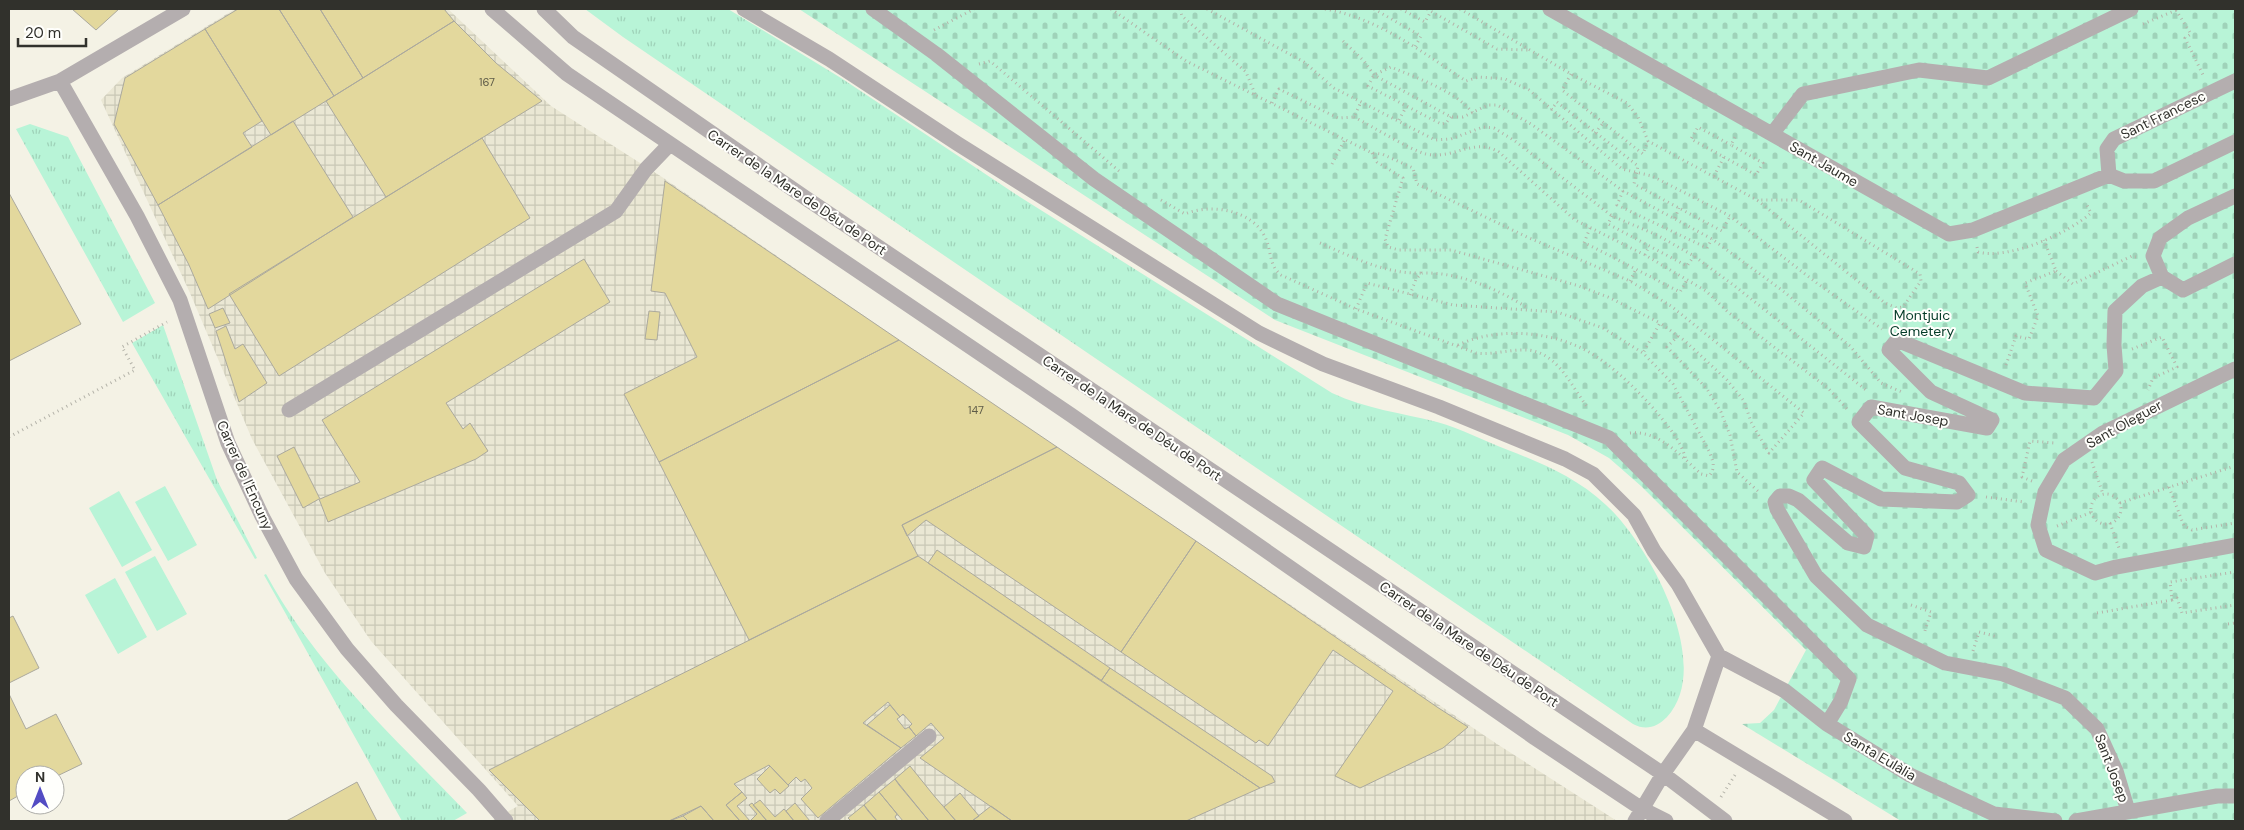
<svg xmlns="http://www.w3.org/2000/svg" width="2244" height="830" font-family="'DM Sans',sans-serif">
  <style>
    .industrial { fill: url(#industrial-grid) }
    .grass { fill: url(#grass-tufts) }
    .cemetery { fill: url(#cemetery-stones) }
    .pitch { fill: #b8f4d7 }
    .building { fill: #e3d89d; stroke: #aba99d }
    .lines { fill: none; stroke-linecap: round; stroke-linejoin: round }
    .path { stroke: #b4b3a9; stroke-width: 3; stroke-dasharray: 1 4; stroke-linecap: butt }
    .minor { stroke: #b4aeaf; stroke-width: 15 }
    .labels { text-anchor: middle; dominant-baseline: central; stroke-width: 4; stroke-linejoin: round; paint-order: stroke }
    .number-label { font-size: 11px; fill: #5e5b48 }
    .street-label { font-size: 14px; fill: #31312c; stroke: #fffffc }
    .park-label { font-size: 14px; fill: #043b28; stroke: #fffffc }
  </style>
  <defs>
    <pattern id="industrial-grid" width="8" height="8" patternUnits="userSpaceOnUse" patternTransform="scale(1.25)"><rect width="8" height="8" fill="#eae7d4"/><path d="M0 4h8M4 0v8" fill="none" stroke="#c9c7b6"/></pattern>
    <pattern id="grass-tufts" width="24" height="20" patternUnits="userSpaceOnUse" patternTransform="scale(1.25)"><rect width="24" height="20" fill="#b8f4d7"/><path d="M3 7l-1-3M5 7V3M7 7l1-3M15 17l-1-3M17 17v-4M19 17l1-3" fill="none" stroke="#9fd2b9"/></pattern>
    <pattern id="cemetery-stones" width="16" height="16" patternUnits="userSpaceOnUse" patternTransform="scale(1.25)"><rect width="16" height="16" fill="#b8f4d7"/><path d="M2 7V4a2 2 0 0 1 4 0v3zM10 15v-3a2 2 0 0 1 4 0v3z" fill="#9fd2b9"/></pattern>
  </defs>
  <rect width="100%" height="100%" fill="#f4f2e5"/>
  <path class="industrial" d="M235,9H448L551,106L662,177L966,386L1497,744L1617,821H491L518,806L371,641L325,573L252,439L190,293L101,100L122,78Z"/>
  <path class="grass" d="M585,9H728L841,78L1020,197L1332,393C1366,409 1402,413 1437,422C1462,429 1484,441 1508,450C1544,464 1577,478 1606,505C1649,544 1715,665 1667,717C1657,727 1646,731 1633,724L623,37Z
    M30,124L68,137L155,303L123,322L16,129Z
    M163,325L217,480L257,558L255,559L132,343Z
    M266,574C318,669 393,736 467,813L453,821H402L264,575Z"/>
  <path class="cemetery" d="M799,9H2235V821H1901L1742,724L1760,723L1774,710L1806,650L1641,486L1609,458L1568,435L1275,320Z"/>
  <path class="pitch" d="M165,486L197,545L168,561L135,502Z
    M119,491L152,550L122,567L89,508Z
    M155,556L187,614L157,631L125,572Z
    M115,578L147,637L118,654L85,595Z"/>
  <path class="building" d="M72,9H119L96,30Z
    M238,9H279L334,96L271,135L205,29Z
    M279,9H320L363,78L334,96Z
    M320,9H444L454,21L363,78Z
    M454,21L496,63L542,101L386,197L326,101Z
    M205,29L262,121L243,133L252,147L158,205L114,124L125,78Z
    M293,121L353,217L208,309L189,265L158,205Z
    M482,138L530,218L279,376L229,294Z
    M665,181L899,340L659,462L624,394L697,357L665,293L651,291Z
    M9,193L81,324L9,361Z
    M584,259L610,302L446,403L463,429L470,423L488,451L476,459L328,522L319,499L303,508L277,456L294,447L320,499L360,482L322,420Z
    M223,308L230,323L215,328L209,314Z
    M649,311L660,312L657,340L645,339Z
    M226,326L235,349L243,344L267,383L239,402L216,331Z
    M899,340L1057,447L902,525L918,556L749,640L659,462Z
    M1057,447L1196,541L1121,652L926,520L907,536L902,525Z
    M1196,541L1437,707L1468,727L1443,748L1360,788L1335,776L1393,691L1333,650L1268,746L1259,740L1256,743L1121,652Z
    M937,550L1110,668L1101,681L928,563Z
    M918,556L1260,788L1186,821H1012L920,758L944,738L931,723L916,736L909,727L912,724L903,714L900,717L888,702L863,723L901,748L818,818L801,799L812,788L805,779L801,782L796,777L788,785L769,765L734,784L742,792L726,805L740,821H714L701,806L669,821H540L489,770Z
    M13,616L39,668L9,683V618Z
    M1110,668L1272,776L1275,782L1260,788L1101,681Z
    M9,694L26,729L56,714L82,764L55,777V775H25V792L9,801Z
    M890,705L900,717L897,719L905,729L909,727L916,736L901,748L867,725Z
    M770,766L789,786L780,794L775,789L770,793L757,779Z
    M910,766L935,797L956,821H929L895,779Z
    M895,779L899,785L929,821H903L884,798L879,792Z
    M357,782L377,821H286L292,818Z
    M742,792L747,798L737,806L750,821L757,814L749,805L752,803L767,821H740L726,805Z
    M879,792L897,814L895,817L898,821H877L864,805Z
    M960,793L979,816L972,821H956L944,807Z
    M760,800L775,817L784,809L794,821H767L753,805Z
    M795,803L810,821H794L786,811Z
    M864,805L868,811L877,821H851L848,818Z
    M701,806L714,821H688L683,816Z
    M991,806L1012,821H972Z
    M683,816L688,821H669Z"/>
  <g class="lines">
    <path class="path" d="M1111,9L1186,61L1372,153L1382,154L1413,168L1417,184L1527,237L1630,281L1671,306L1804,413L1769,453L1751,422L1744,401L1727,380L1685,341L1660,323
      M1180,9L1182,16L1246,72L1255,94
      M1207,9L1304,62L1334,88L1435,140L1451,139L1483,127L1494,128L1515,141L1612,216L1657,235L1694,256L1736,287L1866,390
      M1325,9C1378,18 1422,52 1466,81L1479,77L1505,79L1529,90L1622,169L1652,176L1730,216L1818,284L1882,329
      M1374,9L1421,36L1415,47
      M1401,9L1425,22L1431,11
      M1427,9L1497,49L1528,50
      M1460,9L1571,74L1627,103L1638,117L1648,141L1757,200L1885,303L1897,308L1903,307L1921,281L1920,274L1799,200H1757
      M2176,10L2191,34L2185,38L2203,75
      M2143,24L2179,9
      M934,30L974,9
      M1343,41L1364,61L1374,75L1451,117H1463L1488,105H1497L1531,124L1623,191L1712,239L1783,291L1850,346L1881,383L1902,392
      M979,64L990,61L1119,171
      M1571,74L1562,90L1567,94L1643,154L1648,141
      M1272,103L1279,89L1338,118L1354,117L1361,102
      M1551,110L1557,102L1638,166L1634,184L1722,231L1730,216
      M1354,117C1372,126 1408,149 1426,154C1454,160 1473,137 1499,152L1575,220L1645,255L1706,291L1728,312L1828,388L1847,409
      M1451,117L1446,123L1441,124L1368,86L1374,75L1391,67C1419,79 1454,90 1473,113
      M1399,120L1406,107
      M1595,133L1603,123
      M1372,153L1377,162L1403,178L1385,239L1388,247L1399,250H1451L1576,285L1608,297L1660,323L1643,353
      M1724,157L1756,175L1763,163L1731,145L1736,135
      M1332,164L1345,139
      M1714,176L1724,157L1691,139L1698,127L1731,145
      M1623,191L1617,205L1707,248L1712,239
      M1161,200L1185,214C1211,203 1252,210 1265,237C1272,251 1268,264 1281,275L1356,309L1476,353C1492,355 1507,350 1522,350C1556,348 1571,386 1588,408
      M1612,216L1608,224L1687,266L1694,256
      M1675,218L1679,208
      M1590,228L1584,243L1589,245L1680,292L1687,280
      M1320,243C1353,257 1384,274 1421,273
      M1977,247L1978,252C2009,260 2067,234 2091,213L2086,203
      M1645,255L1649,246
      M2056,271L2073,284L2132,256L2136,257
      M1630,281L1636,269
      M1410,295L1416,279L1422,273C1460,272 1497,289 1528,308
      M1356,309L1367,283L1453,305L1557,312L1603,328L1643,353L1673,384L1709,451C1713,461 1716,468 1709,476L1701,474C1681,456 1659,430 1630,433
      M1678,336L1667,347L1707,389L1721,412L1730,435L1737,472L1760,493
      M1458,345C1499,326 1556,331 1594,355C1617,370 1636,389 1654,409C1667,425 1681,440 1686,460
      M2132,349L2162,337L2177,367L2153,378L2148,390
      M2006,365L2016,336L2029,339L2038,316L2025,283L2056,271L2044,240
      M9,437L135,370L122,347L167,322
      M2092,462L2103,494
      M2032,481L2022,477L2030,441L2054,443
      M2169,487L2184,526L2192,530L2235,523
      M2091 509a15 15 0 1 1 30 0a15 15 0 1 1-30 0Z
      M1986,497L2024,502
      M2120,503L2235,466
      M2110,523L2119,548
      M2057,526L2092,512
      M2172,600L2177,598L2182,613L2235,605
      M1911,605L1931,612L1924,634
      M2097,613L2172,600L2170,582L2235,572
      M2228,624L2235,623
      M1973,651L1979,632L1998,637
      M1721,797L1735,775"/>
    <path class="minor" d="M492,9L567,74L1071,415L1535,738L1642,809L1666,821
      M544,9L573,37L810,201L1663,774L1725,821
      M744,9L829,59L958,144L1259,333L1323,364L1439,407L1565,459L1593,474L1634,515L1654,551L1678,584L1719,656L1694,730L1663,774L1635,821
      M873,9L936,54L1094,179L1277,304L1609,438L1849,679L1841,701L1827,724
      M1550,9L1949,234L1973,230L2109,175
      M60,81L137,216L180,300L228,443L262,516L296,579L347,649L396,705L479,790L506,821
      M9,99L60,81L183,9
      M1772,134L1803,94L1919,70L1988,78L2131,9
      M2109,175L2107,149L2114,139L2235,81
      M2109,175L2124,181H2154L2235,142
      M2235,196L2188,218L2160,238L2153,256L2162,277L2183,290L2235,264
      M2235,369L2103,433L2064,460L2045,492L2038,525L2046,550L2095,573L2116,567L2235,545
      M289,410L616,211L646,169L669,145
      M1719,656L1785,691L1827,724L1910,775L1994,814L2055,821
      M1694,730L1845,821
      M2128,811L2116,771L2097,729L2065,698L2003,674L1945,663L1867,625L1816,576L1777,509L1775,502L1780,496H1789L1798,500L1848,543L1864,547L1867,536L1814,480L1822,468L1881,499L1957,502L1968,495L1959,483L1905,468L1859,422L1871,407L1987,428L1992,420L1931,392L1889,350L1897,340L2025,393L2094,398L2116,371L2114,345L2115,311L2142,286L2162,277
      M827,821L929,736
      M2076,821L2217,796H2235"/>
  </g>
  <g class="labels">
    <g class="number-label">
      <text x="487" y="82">167</text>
      <text x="976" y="410">147</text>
    </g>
    <g class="street-label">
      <text transform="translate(2163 115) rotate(-26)">Sant Francesc</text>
      <text transform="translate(1824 164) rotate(30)">Sant Jaume</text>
      <text transform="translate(797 192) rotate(34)">Carrer de la Mare de Déu de Port</text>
      <text transform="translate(1913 415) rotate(10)">Sant Josep</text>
      <text transform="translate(1132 418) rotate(34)">Carrer de la Mare de Déu de Port</text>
      <text transform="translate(2124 424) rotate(-29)">Sant Oleguer</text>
      <text transform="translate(245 475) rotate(66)">Carrer de l'Encuny</text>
      <text transform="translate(1469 644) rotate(34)">Carrer de la Mare de Déu de Port</text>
      <text transform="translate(1880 756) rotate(31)">Santa Eulàlia</text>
      <text transform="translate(2112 768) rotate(69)">Sant Josep</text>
    </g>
    <g class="park-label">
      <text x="1922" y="315">Montjuic<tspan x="1922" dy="16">Cemetery</tspan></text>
    </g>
  </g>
  <rect width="2244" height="830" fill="none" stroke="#31312c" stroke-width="20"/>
  <g transform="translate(40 790)"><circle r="24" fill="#fffffc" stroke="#adada9"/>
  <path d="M0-4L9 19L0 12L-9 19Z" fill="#534cc3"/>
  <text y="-8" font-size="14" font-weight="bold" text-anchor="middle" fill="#31312c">N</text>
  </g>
  <path d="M18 38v8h68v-8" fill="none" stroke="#31312c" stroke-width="2.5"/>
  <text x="25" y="38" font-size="15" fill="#31312c" stroke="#fffffc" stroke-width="4" paint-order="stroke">20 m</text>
</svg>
